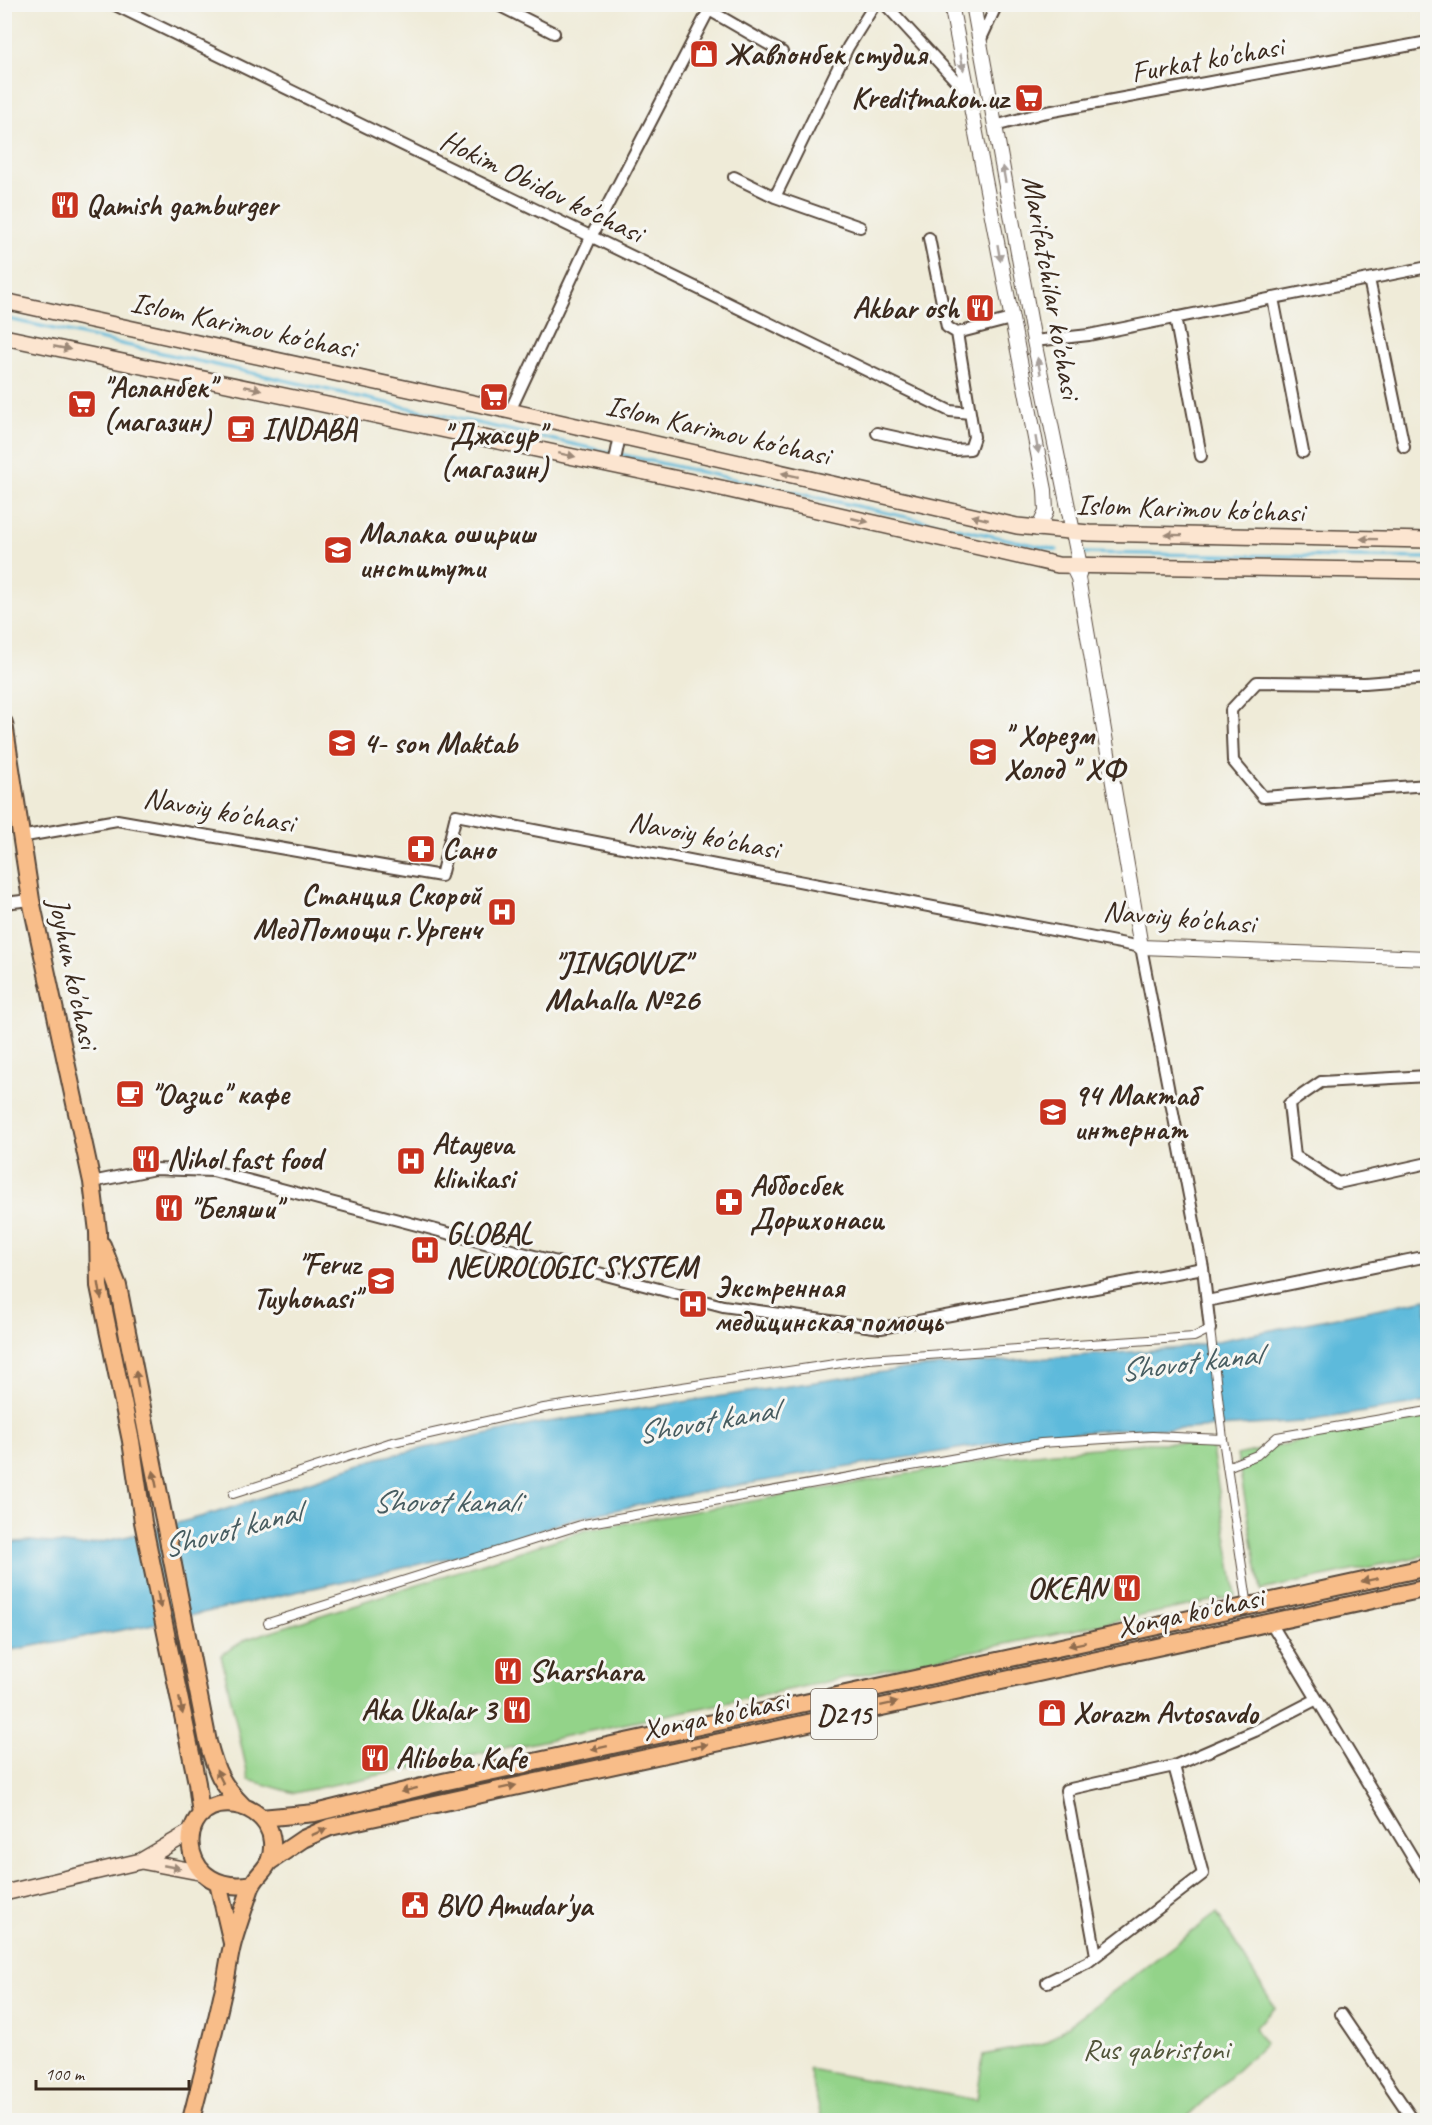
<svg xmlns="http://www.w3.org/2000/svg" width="1432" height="2125" font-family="Caveat,sans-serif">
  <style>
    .green { fill: #93d389; stroke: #677e54; stroke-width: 1.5 }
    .water { fill: #5dbadb; stroke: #4c727c; stroke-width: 1.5 }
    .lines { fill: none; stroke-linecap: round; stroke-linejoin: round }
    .stream { stroke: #5dbadb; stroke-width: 3 }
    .pedestrian-casing { stroke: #56473a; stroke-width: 10 }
    .minor-casing { stroke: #56473a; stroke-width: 14 }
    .tertiary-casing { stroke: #56473a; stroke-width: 16 }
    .secondary-casing { stroke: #56473a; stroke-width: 18 }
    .primary-casing { stroke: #56473a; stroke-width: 20 }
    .pedestrian { stroke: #fff; stroke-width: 8 }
    .minor { stroke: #fff; stroke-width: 10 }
    .tertiary { stroke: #fff; stroke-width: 14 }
    .secondary { stroke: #fce5d0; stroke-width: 15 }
    .primary { stroke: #f8bd89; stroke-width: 16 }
    .oneway { fill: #a79f9a }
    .oneway2 { fill: #9c8877 }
    .oneway3 { fill: #906c4e }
    .labels { text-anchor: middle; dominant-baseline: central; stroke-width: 6; stroke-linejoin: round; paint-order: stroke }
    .shield { fill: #f6f6f2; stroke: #73675e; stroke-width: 1.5 }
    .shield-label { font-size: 28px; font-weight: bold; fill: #3b2a1e }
    .poi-label { font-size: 30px; font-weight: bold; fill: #3b2a1e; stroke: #f6f6f2; text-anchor: start }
    .street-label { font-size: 30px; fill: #3b2a1e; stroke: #f6f6f2 }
    .park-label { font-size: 30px; fill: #515439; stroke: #f6f6f2 }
    .neighbourhood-label { font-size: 32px; font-weight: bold; fill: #3b2a1e; stroke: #f6f6f2 }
    .water-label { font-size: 32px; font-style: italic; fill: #475c60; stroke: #f6f6f2 }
  </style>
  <rect width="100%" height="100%" fill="#f6f6f2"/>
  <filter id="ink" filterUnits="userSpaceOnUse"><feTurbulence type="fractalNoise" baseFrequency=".0167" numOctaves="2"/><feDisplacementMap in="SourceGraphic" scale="12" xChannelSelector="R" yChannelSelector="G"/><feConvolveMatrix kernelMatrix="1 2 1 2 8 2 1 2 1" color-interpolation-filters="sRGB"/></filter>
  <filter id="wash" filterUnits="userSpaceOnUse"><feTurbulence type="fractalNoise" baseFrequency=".008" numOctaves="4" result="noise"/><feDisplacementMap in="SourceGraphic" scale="24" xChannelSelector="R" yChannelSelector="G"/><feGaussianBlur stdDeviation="1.35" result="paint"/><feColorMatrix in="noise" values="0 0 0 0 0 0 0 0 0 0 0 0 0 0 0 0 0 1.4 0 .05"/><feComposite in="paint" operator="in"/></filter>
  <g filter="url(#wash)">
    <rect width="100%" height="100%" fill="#efebd8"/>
    <path class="green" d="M1427,1418V1555L1261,1590L1237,1455L1336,1433Z
      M1145,1443H1211L1236,1596L294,1793L249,1780L221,1655L247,1639L586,1530L1005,1457Z
      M1217,1913L1275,2008L1254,2028L1265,2044L1183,2120H822L809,2069L977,2100L983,2055L1045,2043Z"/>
    <path class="water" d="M1427,1299V1402L1302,1422L1185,1429H1120L1030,1437L722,1488L576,1518L465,1554L144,1626L5,1651V1543L30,1541L83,1546L129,1536L215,1513L379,1458L541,1423L903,1369L1182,1348Z"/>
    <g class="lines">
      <path class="stream" d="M4,318L613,453
        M619,454L1057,550
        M1084,553L1428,558"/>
    </g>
  </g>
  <g filter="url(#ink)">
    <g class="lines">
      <g class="pedestrian-casing">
        <path id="pedestrian" d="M1227,1467L1257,1455L1277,1437L1428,1411
          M233,1494L389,1443L544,1408L868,1359L1194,1337L1210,1329L1223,1439L1248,1607
          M268,1623L584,1524L1041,1443L1152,1436L1223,1439"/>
      </g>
      <g class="minor-casing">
        <path id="minor" d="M113,4L950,411L970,413
          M496,4L554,33
          M703,4L709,10L782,52
          M885,4L968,94
          M980,41L997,4
          M995,126L1042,113L1428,42
          M734,177L775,197L860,227
          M775,197L848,47L875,4
          M929,238L947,327L957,333
          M1369,279L1404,447
          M1273,298L1303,452
          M1175,317L1201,456
          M1034,341L1089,335L1428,267
          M510,411L591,237L712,4
          M877,433L954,450L970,449L974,437L957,333L1011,319
          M614,465L620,436
          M1428,678L1365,683L1257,682L1231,710L1233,761L1263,797L1428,785
          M20,837L117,820L441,876L456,815L1141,947L1203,1268L1210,1329
          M4,903L31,900
          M1428,1076L1321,1082L1289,1104L1295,1156L1338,1183L1428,1163
          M92,1182L155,1169L213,1171L723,1306L881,1328L1203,1268
          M1207,1301L1428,1256
          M1271,1623L1428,1883
          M1096,1955L1066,1790L1174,1766L1255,1731L1317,1699
          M1047,1982L1088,1962L1203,1874L1174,1766
          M1341,2014L1413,2120"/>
      </g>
      <g class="tertiary-casing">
        <path id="tertiary" d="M951,4L1045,490L1046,512L1038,529
          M973,4L1034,341L1080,566L1079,574
          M1072,566L1078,578L1141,947L1428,958"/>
      </g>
      <g class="secondary-casing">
        <path id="secondary" d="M4,301L510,411L1017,526L1089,533L1428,540
          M4,337L721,488L1058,565L1428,571
          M141,1861L204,1873
          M4,1893L141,1861L192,1831"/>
      </g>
      <g class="primary-casing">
        <path id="primary" d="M4,723L31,900L92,1182L98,1232L99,1286L131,1441L143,1522L197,1783L201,1815
          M102,1245L118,1286L208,1742C216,1772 221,1784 243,1806
          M261,1818L315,1813L438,1783L1428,1567
          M269,1862L303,1839L330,1827L1428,1588
          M218,1883L232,1943
          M191,2120C201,2079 213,2038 222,1996C227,1979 228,1960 233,1942C238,1925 244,1908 250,1890C255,1872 274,1870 272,1842C270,1816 244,1801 219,1805C173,1814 182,1897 252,1884"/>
      </g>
      <use href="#pedestrian" class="pedestrian"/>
      <use href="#minor" class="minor"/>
      <use href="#tertiary" class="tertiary"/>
      <use href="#secondary" class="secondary"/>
      <use href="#primary" class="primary"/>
    </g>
    <defs><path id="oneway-solid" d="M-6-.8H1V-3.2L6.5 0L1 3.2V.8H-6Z" transform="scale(1.5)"/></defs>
    <g class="oneway">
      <use href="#oneway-solid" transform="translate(962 62) rotate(79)"/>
      <use href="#oneway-solid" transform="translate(1004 174) rotate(-100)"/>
      <use href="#oneway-solid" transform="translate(999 253) rotate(80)"/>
      <use href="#oneway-solid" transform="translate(1039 366) rotate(-101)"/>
      <use href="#oneway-solid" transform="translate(1037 445) rotate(80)"/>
    </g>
    <g class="oneway2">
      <use href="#oneway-solid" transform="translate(62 348) rotate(11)"/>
      <use href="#oneway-solid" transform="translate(253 388) rotate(12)"/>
      <use href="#oneway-solid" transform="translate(567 455) rotate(12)"/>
      <use href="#oneway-solid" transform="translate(790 475) rotate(-167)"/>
      <use href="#oneway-solid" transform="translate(980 518) rotate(-167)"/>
      <use href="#oneway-solid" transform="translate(860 520) rotate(13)"/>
      <use href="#oneway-solid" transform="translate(1174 535) rotate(-179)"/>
      <use href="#oneway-solid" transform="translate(1369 539) rotate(-179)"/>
      <use href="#oneway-solid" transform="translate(172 1867) rotate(11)"/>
    </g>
    <g class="oneway3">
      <use href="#oneway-solid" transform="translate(100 1291) rotate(81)"/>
      <use href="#oneway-solid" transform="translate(137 1379) rotate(-100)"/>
      <use href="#oneway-solid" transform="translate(155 1479) rotate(-101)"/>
      <use href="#oneway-solid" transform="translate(1370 1580) rotate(168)"/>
      <use href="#oneway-solid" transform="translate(159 1600) rotate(79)"/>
      <use href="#oneway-solid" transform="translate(1077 1644) rotate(168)"/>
      <use href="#oneway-solid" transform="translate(889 1704) rotate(-12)"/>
      <use href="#oneway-solid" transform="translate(181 1706) rotate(78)"/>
      <use href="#oneway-solid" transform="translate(699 1746) rotate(-12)"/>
      <use href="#oneway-solid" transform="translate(599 1748) rotate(168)"/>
      <use href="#oneway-solid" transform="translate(220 1777) rotate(-116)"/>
      <use href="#oneway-solid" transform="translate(508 1787) rotate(-12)"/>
      <use href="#oneway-solid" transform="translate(409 1790) rotate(166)"/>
      <use href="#oneway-solid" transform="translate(319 1832) rotate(-24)"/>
    </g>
  </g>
  <defs>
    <g id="shop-square" transform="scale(1.5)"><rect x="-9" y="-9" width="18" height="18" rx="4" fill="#c8321e" stroke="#f6f6f2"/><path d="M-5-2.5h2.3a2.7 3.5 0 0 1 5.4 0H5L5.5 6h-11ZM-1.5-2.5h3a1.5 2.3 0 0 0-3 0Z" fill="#fff"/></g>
    <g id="supermarket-square" transform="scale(1.5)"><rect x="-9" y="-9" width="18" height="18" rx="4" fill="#c8321e" stroke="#f6f6f2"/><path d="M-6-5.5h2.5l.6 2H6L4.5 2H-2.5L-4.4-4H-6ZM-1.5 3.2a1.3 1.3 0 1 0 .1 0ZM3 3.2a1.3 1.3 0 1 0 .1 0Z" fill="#fff"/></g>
    <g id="restaurant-square" transform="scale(1.5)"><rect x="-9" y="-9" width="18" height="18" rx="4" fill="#c8321e" stroke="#f6f6f2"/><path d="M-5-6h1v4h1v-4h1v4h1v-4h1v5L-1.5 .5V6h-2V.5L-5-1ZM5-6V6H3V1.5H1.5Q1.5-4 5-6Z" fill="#fff"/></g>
    <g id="cafe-square" transform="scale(1.5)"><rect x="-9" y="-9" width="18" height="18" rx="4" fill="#c8321e" stroke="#f6f6f2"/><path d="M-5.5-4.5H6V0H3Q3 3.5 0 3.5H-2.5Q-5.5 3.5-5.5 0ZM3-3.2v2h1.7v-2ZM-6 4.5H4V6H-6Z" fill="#fff"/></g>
    <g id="school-square" transform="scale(1.5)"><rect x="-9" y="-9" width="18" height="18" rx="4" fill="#c8321e" stroke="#f6f6f2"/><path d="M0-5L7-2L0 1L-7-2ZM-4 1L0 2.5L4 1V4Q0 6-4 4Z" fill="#fff"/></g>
    <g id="pharmacy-square" transform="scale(1.5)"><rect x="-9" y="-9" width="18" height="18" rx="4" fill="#c8321e" stroke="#f6f6f2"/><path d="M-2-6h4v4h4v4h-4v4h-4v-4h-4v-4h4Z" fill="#fff"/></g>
    <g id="hospital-square" transform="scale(1.5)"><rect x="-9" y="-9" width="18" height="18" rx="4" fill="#c8321e" stroke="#f6f6f2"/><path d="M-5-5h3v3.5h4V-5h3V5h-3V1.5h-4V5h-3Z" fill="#fff"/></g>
    <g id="civic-square" transform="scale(1.5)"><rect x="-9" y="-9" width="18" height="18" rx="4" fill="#c8321e" stroke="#f6f6f2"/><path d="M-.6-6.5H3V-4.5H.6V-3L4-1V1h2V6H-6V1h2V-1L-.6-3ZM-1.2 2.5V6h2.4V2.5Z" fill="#fff"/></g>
  </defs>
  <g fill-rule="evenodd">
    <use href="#shop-square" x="704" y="54"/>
    <use href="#supermarket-square" x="1029" y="98"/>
    <use href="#restaurant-square" x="65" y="205"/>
    <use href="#restaurant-square" x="980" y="308"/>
    <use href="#supermarket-square" x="494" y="397"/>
    <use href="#supermarket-square" x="82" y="404"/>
    <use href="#cafe-square" x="241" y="429"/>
    <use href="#school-square" x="338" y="550"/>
    <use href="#school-square" x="342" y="743"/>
    <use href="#school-square" x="983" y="752"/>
    <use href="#pharmacy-square" x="421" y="849"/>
    <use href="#hospital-square" x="502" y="912"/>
    <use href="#cafe-square" x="130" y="1094"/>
    <use href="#school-square" x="1053" y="1112"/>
    <use href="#restaurant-square" x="146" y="1159"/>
    <use href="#hospital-square" x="411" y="1161"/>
    <use href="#pharmacy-square" x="729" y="1202"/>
    <use href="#restaurant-square" x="169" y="1208"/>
    <use href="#hospital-square" x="425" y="1250"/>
    <use href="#school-square" x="381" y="1281"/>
    <use href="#hospital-square" x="693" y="1304"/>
    <use href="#restaurant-square" x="1127" y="1588"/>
    <use href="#restaurant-square" x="508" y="1671"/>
    <use href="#restaurant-square" x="517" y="1710"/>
    <use href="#shop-square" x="1052" y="1713"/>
    <use href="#restaurant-square" x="375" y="1758"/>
    <use href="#civic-square" x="415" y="1905"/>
  </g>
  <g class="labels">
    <rect class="shield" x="811" y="1689" width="66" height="50" rx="4.5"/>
    <g class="shield-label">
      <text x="844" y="1714">D215</text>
    </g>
    <g class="poi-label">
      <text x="725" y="54">Жавлонбек студия</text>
      <text x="1008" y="98" text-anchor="end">Kreditmakon.uz</text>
      <text x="86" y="205">Qamish gamburger</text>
      <text x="959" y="308" text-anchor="end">Akbar osh</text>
      <text x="103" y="387">"Асланбек"<tspan x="103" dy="34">(магазин)</tspan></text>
      <text x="262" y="429">INDABA</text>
      <text x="494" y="434" text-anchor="middle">"Джасур"<tspan x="494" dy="34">(магазин)</tspan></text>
      <text x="359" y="533">Малака ошириш<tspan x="359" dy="34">институти</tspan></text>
      <text x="1004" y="735">" Хорезм<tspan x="1004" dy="34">Холод " ХФ</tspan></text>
      <text x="363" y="743">4- son Maktab</text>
      <text x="442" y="849">Сано</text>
      <text x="481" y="895" text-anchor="end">Станция Скорой<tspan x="481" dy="34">МедПомощи г.Ургенч</tspan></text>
      <text x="151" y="1094">"Оазис" кафе</text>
      <text x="1074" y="1095">94 Мактаб<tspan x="1074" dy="34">интернат</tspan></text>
      <text x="432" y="1144">Atayeva<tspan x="432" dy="34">klinikasi</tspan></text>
      <text x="167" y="1159">Nihol fast food</text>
      <text x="750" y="1185">Аббосбек<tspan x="750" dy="34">Дорихонаси</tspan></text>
      <text x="190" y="1208">"Беляши"</text>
      <text x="446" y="1233">GLOBAL<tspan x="446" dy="34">NEUROLOGIC SYSTEM</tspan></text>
      <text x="360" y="1264" text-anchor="end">"Feruz<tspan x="360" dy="34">Tuyhonasi"</tspan></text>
      <text x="714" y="1287">Экстренная<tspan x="714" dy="34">медицинская помощь</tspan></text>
      <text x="1106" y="1588" text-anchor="end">OKEAN</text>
      <text x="529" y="1671">Sharshara</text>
      <text x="496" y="1710" text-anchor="end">Aka Ukalar 3</text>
      <text x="1073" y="1713">Xorazm Avtosavdo</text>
      <text x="396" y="1758">Aliboba Kafe</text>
      <text x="436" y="1905">BVO Amudar'ya</text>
    </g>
    <g class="street-label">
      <text transform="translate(1207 59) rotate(-10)">Furkat ko'chasi</text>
      <text transform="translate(542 186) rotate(26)">Hokim Obidov ko'chasi</text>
      <text transform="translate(1052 287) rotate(80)">Marifatchilar ko'chasi</text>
      <text transform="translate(243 325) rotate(12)">Islom Karimov ko'chasi</text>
      <text transform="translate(718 430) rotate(13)">Islom Karimov ko'chasi</text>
      <text transform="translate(1190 508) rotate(2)">Islom Karimov ko'chasi</text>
      <text transform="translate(219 810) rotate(10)">Navoiy ko'chasi</text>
      <text transform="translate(704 835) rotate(11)">Navoiy ko'chasi</text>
      <text transform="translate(1179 917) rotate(5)">Navoiy ko'chasi</text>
      <text transform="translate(74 973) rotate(78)">Joyhun ko'chasi</text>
      <text transform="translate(1190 1612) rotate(-12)">Xonqa ko'chasi</text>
      <text transform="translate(715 1715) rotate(-12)">Xonqa ko'chasi</text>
    </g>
    <g class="park-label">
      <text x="1156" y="2049">Rus qabristoni</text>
    </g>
    <g class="neighbourhood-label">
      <text x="622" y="962">"JINGOVUZ"<tspan x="622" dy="37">Mahalla №26</tspan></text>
    </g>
    <g class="water-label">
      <text transform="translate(1190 1362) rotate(-7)">Shovot kanal</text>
      <text transform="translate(707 1421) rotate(-10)">Shovot kanal</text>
      <text x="446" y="1501">Shovot kanali</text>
      <text transform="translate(231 1529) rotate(-15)">Shovot kanal</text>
    </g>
  </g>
  <rect width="1432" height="2125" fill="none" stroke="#f6f6f2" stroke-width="24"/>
  <path d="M36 2080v9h153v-9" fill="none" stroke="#3b2a1e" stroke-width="3"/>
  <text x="45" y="2080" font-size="18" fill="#3b2a1e" stroke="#f6f6f2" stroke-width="4.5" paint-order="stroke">100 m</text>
</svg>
